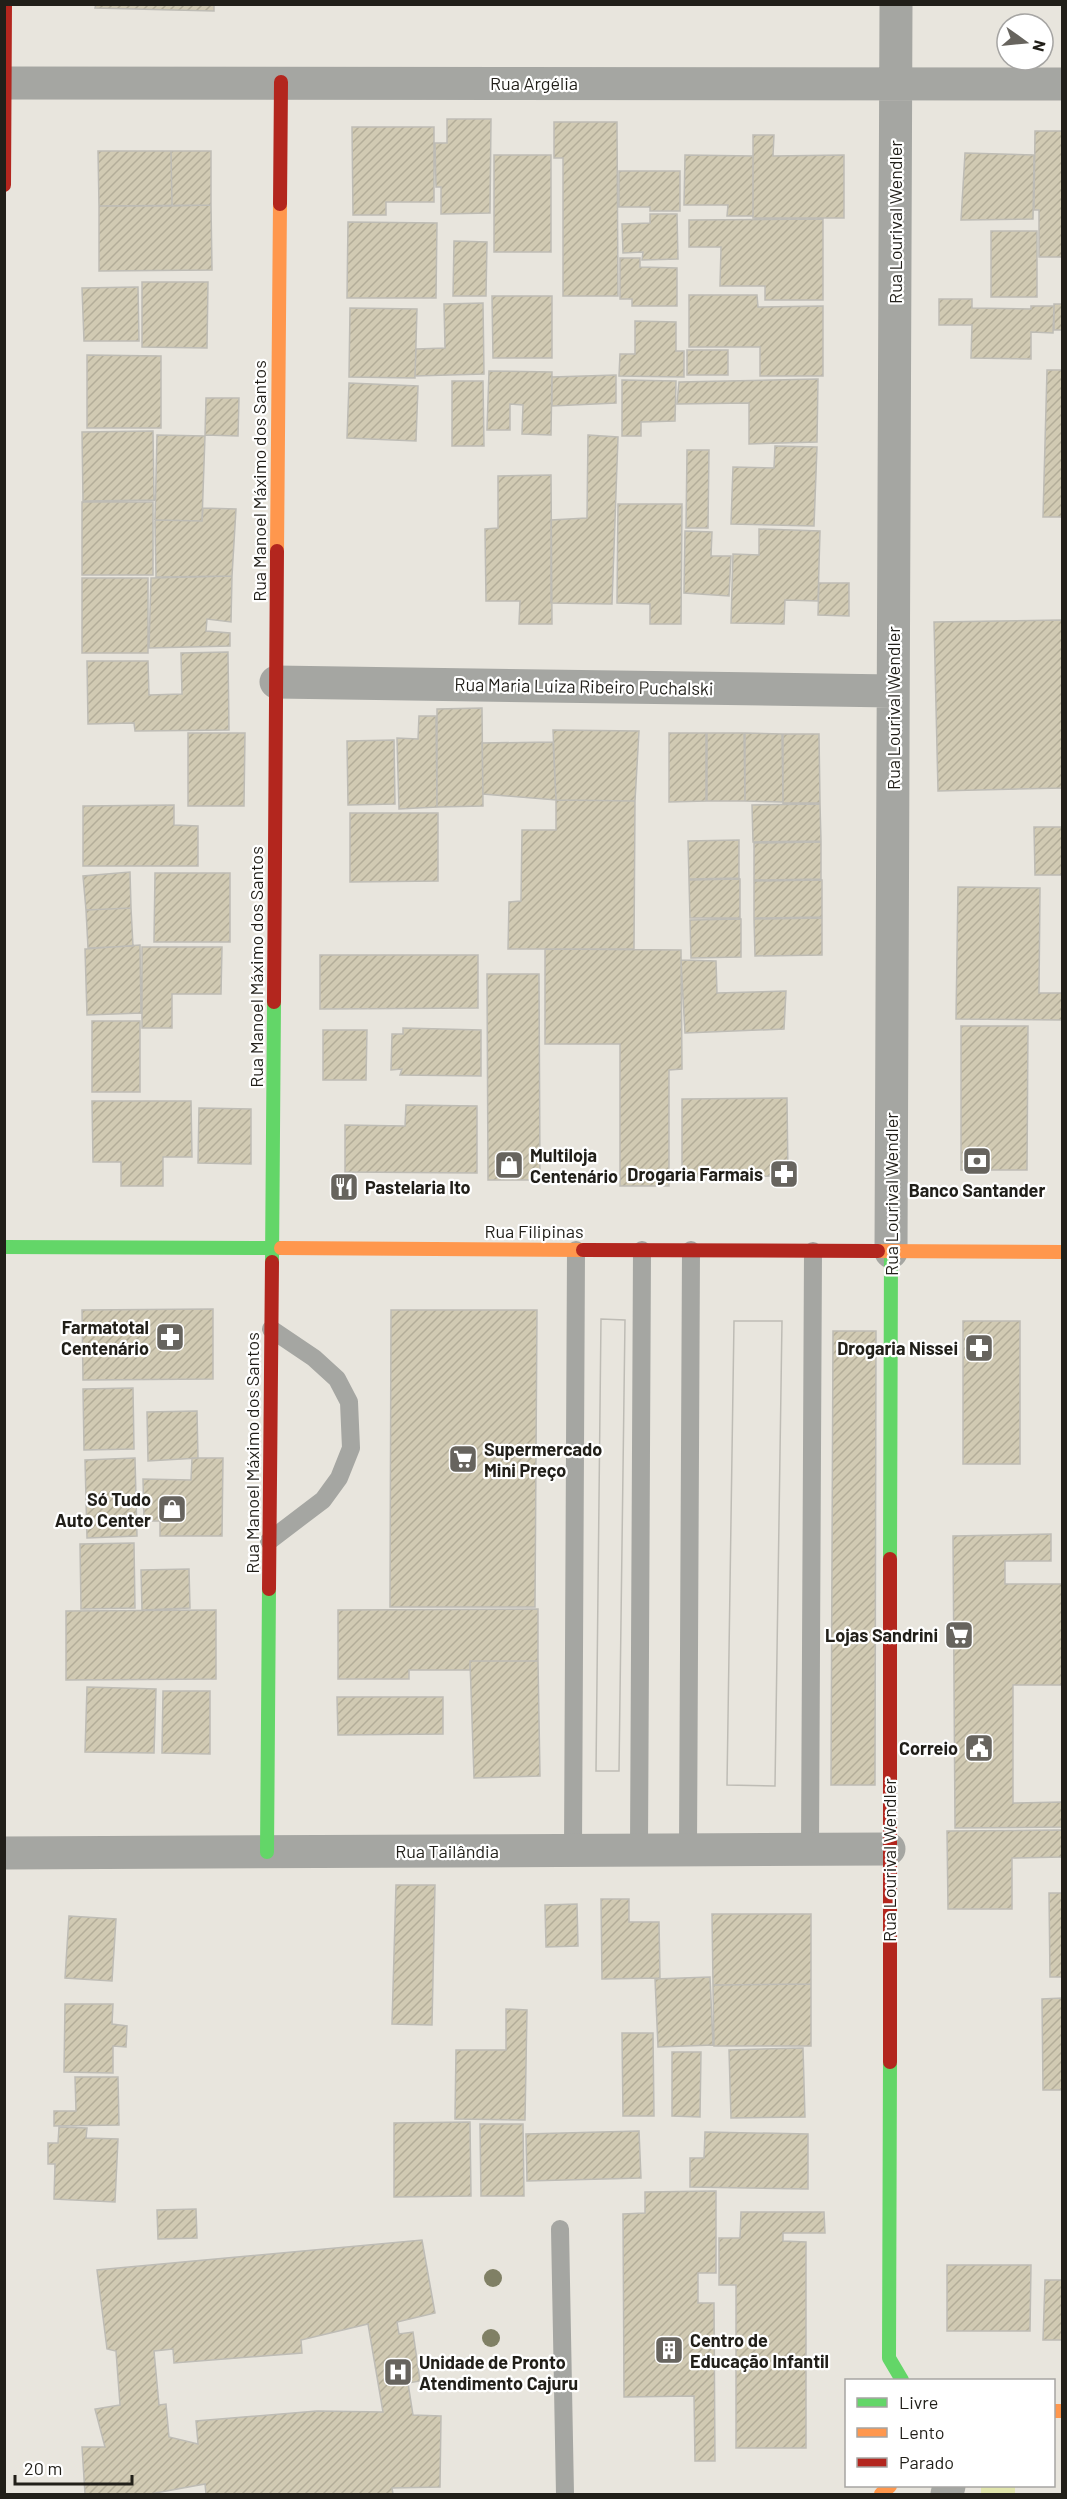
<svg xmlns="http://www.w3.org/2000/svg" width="1067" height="2499" font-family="Barlow,sans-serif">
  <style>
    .green { fill: #e0e4ac }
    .building { fill: url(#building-hatch); stroke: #bebcb5; stroke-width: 1.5; fill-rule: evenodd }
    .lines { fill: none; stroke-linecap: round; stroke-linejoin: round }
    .lane { stroke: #a5a6a2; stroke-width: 18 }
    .street { stroke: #a5a6a2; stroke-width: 33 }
    .fast { stroke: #63d668; stroke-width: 14 }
    .slow { stroke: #ff974d; stroke-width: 14 }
    .jam { stroke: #b3261e; stroke-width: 14 }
    .tree { fill: #808065 }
    .labels { text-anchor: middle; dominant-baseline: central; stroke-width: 4.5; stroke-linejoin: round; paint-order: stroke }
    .street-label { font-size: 18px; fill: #211f19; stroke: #fff }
    .poi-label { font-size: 18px; font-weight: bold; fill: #211f19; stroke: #fff; text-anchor: end }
  </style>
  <defs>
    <pattern id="building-hatch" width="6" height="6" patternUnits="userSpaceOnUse" patternTransform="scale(1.5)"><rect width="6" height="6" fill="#d1cab3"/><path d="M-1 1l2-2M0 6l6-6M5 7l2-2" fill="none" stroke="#b3ad99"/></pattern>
  </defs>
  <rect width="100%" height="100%" fill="#e8e5dd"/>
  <path class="green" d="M981,2486H1015V2494H981Z"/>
  <path class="building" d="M96,4H214V11L95,8Z
    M447,119H491L490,213L441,214V187H436L435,143H447Z
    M554,122H617L618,296H563V158H554Z
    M352,127H434V202H386V215H353Z
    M1035,131H1062V257H1039V210H1034Z
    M753,135H774L773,156L844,155V218H753Z
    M98,151H171L172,206H99Z
    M171,151H211V205L172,206Z
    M965,153L1034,155L1033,219L961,220Z
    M494,155H551V252H494Z
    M685,155L753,156V216H727L728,205H684Z
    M619,171H680V211H650V207H619Z
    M211,205L212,270L99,271V206Z
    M650,214H677L678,259L642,260L643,252L623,253L622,224L650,223Z
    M823,219V300H765V286H720L721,247H689V220Z
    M348,222L437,223L436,298H347Z
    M991,231H1037V297H991Z
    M454,241L487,242L486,296H453Z
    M620,258H640V267L677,268V306H632V299H620Z
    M142,282H208L207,348L142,347Z
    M138,287L139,341H84L82,288Z
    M689,295H757L758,307L823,306V376H760V347H689Z
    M492,296H552V358H493Z
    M939,299H972V308L1031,309V306H1054L1053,333L1031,332V359L971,358L972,325H939Z
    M483,303L484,374L415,376L416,349L445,348L444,304Z
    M1054,304H1062V330H1054Z
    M350,308L417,309L415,378L349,377Z
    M635,321L676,322V351H684V377L619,376L620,354H635Z
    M687,350H728V375H687Z
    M87,355L161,356V428H87Z
    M1047,370H1062V517H1043Z
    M489,371L552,372L551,435L522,434L523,405L510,404V430H487Z
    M616,375V403L552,406V377Z
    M818,379L817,442L749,444V403L677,404L679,382Z
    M622,380L676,381L675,421L641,422V436H622Z
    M452,381H483L484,446H452Z
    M349,383L418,386L416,441L347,438Z
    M206,398H239L238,436L205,435Z
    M153,431L154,500L83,501L82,432Z
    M157,435L205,436L202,521L155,520Z
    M588,435L618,437L612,604L551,603V520L587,518Z
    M775,446L817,447L814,526L731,524L733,467L774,468Z
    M687,450H709L708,528H686Z
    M551,475L552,624H519L520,601H486L485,529L498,528V476Z
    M82,502H153V575H82Z
    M618,504H682L681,624H650V604L617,603Z
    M203,508L236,509L232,576L156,577L155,520L202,521Z
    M759,529L820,531L818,601L785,600L784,624L731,623L733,554L759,555Z
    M685,531L712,532L711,556H731L729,596L684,593Z
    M232,576L231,622L207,619L206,631L230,633V646L149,648L151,578Z
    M82,578H148V653H82Z
    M819,583H849V616L818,615Z
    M1062,620V788L938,791L934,622Z
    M228,652L229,730L135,731L134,723L88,724L87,661H148L149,695L182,694L181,653Z
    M482,708L483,806L437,807V709Z
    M419,716H436L437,807L399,809L397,738L418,739Z
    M553,730L639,731L635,801L556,800Z
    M188,733H245L244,806H188Z
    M669,733H706V801L669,802Z
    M707,733H744L745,801H707Z
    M745,733L782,734L783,802L745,801Z
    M783,734H819L820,803H783Z
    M394,740L395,804L348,805L347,741Z
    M553,742L556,800L483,794L482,743Z
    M556,800L635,801L634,949H508L509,902L521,901L522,830H556Z
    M820,804L821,841L753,842L752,805Z
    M174,805V825L198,826V866H83V806Z
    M350,813H438V881L350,882Z
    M1034,827H1062V875H1035Z
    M739,840V878L689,879L688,841Z
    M821,842V879L754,880V843Z
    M130,872L131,908L86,910L83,876Z
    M155,873H230V942H154Z
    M740,879V918H690L689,880Z
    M822,880V917L754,918V881Z
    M958,887L1040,888L1039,993H1062V1020L956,1019Z
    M131,908L133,946L88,948L86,910Z
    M822,918V955L755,956L754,919Z
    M741,919V957L691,958L690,920Z
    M140,945L141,1013L87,1015L85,949Z
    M142,947H222L221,994H172V1028H142Z
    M545,949L681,950L682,1069L669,1070V1186H620V1044H545Z
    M320,955H478V1008L320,1009Z
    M681,960L716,961L717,993L786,991L784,1029L685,1033Z
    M487,974H539L540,1180H488Z
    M92,1021H140V1092H92Z
    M961,1026H1028L1027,1170H961Z
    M403,1028L481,1030V1076L400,1075L402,1069L391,1070L392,1034H403Z
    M323,1030H367L366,1080H323Z
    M787,1098L788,1176L682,1177V1099Z
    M92,1101H191L192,1157H163V1186H121V1162H93Z
    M406,1105L477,1106V1173L345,1172V1125L405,1126Z
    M199,1108L251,1109V1164L198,1163Z
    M213,1309V1379L83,1380L82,1310Z
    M391,1310H537L535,1607H390Z
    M601,1319L625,1320L619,1771H596Z
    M601,1319L625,1320L619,1771H596Z
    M734,1321H782L775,1786L727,1785Z
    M734,1321H782L775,1786L727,1785Z
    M963,1321H1020V1464H963Z
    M833,1331H876L875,1785H831Z
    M133,1388L134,1449L84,1450L83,1389Z
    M197,1411L198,1458L148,1461L147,1412Z
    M135,1458L137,1536L87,1538L85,1460Z
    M192,1458H223L222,1536H160V1521H144L143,1479L191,1480Z
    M1051,1534V1561H1005V1584H1062V1685H1013V1803L1062,1802V1827L955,1828L953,1536Z
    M134,1543L135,1608L81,1609L80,1544Z
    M189,1569L190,1608L142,1610L141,1570Z
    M538,1609V1661H470V1670H409V1679H338V1610Z
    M216,1610V1679L66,1680V1611Z
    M470,1661H538L540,1776L474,1778Z
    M87,1687L156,1689L154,1753L85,1752Z
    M163,1691H210V1754L162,1753Z
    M337,1697H443V1734L338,1735Z
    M1062,1830V1857L1012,1858V1909H948L947,1831Z
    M396,1885H435L432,2025L392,2024Z
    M1049,1893H1062V1977H1050Z
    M601,1899H629V1922H659L660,1978L602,1979Z
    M577,1904L578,1946L546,1947L545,1905Z
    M712,1914H811V1984L713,1985Z
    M69,1916L116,1919L112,1981L65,1978Z
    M710,1977L713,2045L658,2047L655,1979Z
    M811,1984V2046H714L713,1985Z
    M1062,1998V2090H1043L1042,1999Z
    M65,2004H113L112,2024L127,2026L126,2047L113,2046V2073L64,2072Z
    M506,2009L527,2010L525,2120L455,2119L456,2050H506Z
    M622,2033H653L654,2116H623Z
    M803,2048L805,2117L731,2118L729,2050Z
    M672,2052H701L700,2117L672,2116Z
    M75,2077H118L119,2125L54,2126V2111H76Z
    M470,2122L471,2196L394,2197V2123Z
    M480,2124H523L524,2196H481Z
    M59,2127L87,2128L86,2138L118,2139L115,2202L54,2199L55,2164H48V2143H58Z
    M639,2131L641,2178L527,2181L526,2134Z
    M705,2132L808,2134V2189L690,2187V2158H704Z
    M716,2191V2273H698V2303H714L715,2461H695L694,2396L624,2397L623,2214L645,2213V2192Z
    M196,2209L197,2238L158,2239L157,2210Z
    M741,2212H824L825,2233H783V2241L806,2242V2448H736V2285H719V2238H740Z
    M422,2240L435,2313L397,2322L399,2334L413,2332L420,2381L408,2383L413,2415L441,2416L440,2487L392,2488L393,2494H206L205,2484L150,2494H85L82,2447H105L95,2409L120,2405L116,2351L107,2349L97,2270ZM368,2324L383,2412L317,2411L196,2421L198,2444L169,2437L166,2404L159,2405L154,2351L173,2349L174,2363L302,2353L301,2340Z
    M947,2265H1031L1030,2331H947Z
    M1045,2280H1062V2340H1043Z"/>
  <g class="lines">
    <path class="lane" d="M269,1541L323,1500L339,1478L351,1448L349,1402L337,1379L314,1358L271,1329
      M573,1850L576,1250
      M639,1850L642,1250
      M688,1850L691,1250
      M810,1850L813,1251
      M560,2229L565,2494"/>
    <path class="street" d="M5,83L1062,84
      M276,682L893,691
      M891,1252L896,4
      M4,1853L889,1849
      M947,2494L949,2486"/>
    <path class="fast" d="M4,1247L281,1248
      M272,1262L274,1002
      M890,1559L891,1252
      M267,1852L269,1589
      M890,2062L889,2358L902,2380"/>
    <path class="slow" d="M277,551L280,204
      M281,1248L583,1250
      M878,1251L1062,1252
      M1054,2411H1062
      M881,2494L890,2486"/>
    <path class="jam" d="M4,185L5,4
      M280,204L281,82
      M274,1002L277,551
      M583,1250L878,1251
      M269,1589L272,1262
      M890,2062V1559"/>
  </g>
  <g class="tree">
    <circle cx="493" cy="2278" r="9"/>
    <circle cx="491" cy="2338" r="9"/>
  </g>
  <defs>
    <g id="bank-square" transform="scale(1.5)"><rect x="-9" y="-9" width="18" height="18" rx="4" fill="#67645e" stroke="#fff"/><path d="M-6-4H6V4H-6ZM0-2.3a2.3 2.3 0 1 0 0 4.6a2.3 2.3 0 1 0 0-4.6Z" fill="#fff"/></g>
    <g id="shop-square" transform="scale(1.5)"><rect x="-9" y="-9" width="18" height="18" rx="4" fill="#67645e" stroke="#fff"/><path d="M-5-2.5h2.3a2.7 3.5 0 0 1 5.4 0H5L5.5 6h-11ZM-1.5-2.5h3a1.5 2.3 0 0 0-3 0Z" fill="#fff"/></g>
    <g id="pharmacy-square" transform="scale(1.5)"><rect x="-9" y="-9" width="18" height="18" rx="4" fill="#67645e" stroke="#fff"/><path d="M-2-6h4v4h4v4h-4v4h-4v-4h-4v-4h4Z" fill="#fff"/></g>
    <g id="restaurant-square" transform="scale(1.5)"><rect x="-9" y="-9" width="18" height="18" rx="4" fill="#67645e" stroke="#fff"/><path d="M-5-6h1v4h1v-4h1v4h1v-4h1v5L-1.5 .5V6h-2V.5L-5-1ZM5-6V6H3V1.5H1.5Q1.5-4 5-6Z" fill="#fff"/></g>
    <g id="supermarket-square" transform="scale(1.5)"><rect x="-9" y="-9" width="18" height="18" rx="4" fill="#67645e" stroke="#fff"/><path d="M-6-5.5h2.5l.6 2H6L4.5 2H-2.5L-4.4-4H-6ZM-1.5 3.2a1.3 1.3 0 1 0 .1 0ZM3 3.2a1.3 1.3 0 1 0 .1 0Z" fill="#fff"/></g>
    <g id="civic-square" transform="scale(1.5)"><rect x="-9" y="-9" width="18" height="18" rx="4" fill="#67645e" stroke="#fff"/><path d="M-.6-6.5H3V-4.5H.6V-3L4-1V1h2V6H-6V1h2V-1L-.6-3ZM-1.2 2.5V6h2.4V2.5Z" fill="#fff"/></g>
    <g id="building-square" transform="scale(1.5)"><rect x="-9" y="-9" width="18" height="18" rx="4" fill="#67645e" stroke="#fff"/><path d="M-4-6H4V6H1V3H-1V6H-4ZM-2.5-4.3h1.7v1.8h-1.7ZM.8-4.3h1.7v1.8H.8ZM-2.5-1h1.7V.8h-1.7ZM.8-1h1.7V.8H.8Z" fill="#fff"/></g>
    <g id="hospital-square" transform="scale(1.5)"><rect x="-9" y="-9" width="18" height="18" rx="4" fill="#67645e" stroke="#fff"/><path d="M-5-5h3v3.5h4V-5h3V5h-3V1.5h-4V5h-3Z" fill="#fff"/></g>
  </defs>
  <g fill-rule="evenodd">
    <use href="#bank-square" x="977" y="1161"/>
    <use href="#shop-square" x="509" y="1165"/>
    <use href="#pharmacy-square" x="784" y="1174"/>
    <use href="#restaurant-square" x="344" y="1187"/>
    <use href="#pharmacy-square" x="170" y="1337"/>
    <use href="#pharmacy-square" x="979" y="1348"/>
    <use href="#supermarket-square" x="463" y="1459"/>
    <use href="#shop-square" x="172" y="1509"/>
    <use href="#supermarket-square" x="959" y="1635"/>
    <use href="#civic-square" x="979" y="1748"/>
    <use href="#building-square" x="669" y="2350"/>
    <use href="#hospital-square" x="398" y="2372"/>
  </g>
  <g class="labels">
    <g class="street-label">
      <text x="534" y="83">Rua Argélia</text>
      <text transform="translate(895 222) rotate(-90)">Rua Lourival Wendler</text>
      <text transform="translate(259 481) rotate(-90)">Rua Manoel Máximo dos Santos</text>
      <text transform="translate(584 686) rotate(1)">Rua Maria Luiza Ribeiro Puchalski</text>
      <text transform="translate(893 708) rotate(-90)">Rua Lourival Wendler</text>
      <text transform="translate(256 967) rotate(-90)">Rua Manoel Máximo dos Santos</text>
      <text transform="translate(891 1194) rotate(-90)">Rua Lourival Wendler</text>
      <text x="534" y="1231">Rua Filipinas</text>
      <text transform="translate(252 1453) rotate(-90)">Rua Manoel Máximo dos Santos</text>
      <text x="447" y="1851">Rua Tailândia</text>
      <text transform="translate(889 1860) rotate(-90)">Rua Lourival Wendler</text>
    </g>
    <g class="poi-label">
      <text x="530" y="1155" text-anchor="start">Multiloja<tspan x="530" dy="21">Centenário</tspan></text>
      <text x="763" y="1174">Drogaria Farmais</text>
      <text x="365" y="1187" text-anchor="start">Pastelaria Ito</text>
      <text x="977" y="1190" text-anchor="middle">Banco Santander</text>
      <text x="149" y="1327">Farmatotal<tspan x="149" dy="21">Centenário</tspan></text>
      <text x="958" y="1348">Drogaria Nissei</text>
      <text x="484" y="1449" text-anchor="start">Supermercado<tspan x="484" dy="21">Mini Preço</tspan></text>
      <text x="151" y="1499">Só Tudo<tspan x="151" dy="21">Auto Center</tspan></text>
      <text x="938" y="1635">Lojas Sandrini</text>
      <text x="958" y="1748">Correio</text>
      <text x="690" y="2340" text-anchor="start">Centro de<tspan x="690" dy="21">Educação Infantil</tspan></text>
      <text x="419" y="2362" text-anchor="start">Unidade de Pronto<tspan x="419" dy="21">Atendimento Cajuru</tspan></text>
    </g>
  </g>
  <rect width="1067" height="2499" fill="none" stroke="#211f19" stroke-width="12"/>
  <rect x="845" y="2379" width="210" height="108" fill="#ffffff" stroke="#a6a5a3" stroke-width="1.5"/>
  <rect x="857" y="2398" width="30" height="9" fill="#63d668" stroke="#a6a5a3" stroke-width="1.5"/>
  <text x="899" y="2409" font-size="18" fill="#211f19">Livre</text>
  <rect x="857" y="2428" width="30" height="9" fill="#ff974d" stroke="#a6a5a3" stroke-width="1.5"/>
  <text x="899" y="2439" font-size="18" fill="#211f19">Lento</text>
  <rect x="857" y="2458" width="30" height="9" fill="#b3261e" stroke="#a6a5a3" stroke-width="1.5"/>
  <text x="899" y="2469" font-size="18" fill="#211f19">Parado</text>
  <g transform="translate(1025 42) rotate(105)"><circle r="28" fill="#ffffff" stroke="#a6a5a3" stroke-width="1.5"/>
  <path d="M0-4.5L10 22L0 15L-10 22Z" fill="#67645e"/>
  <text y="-9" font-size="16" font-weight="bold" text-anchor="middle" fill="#211f19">N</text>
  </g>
  <path d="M15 2475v9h117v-9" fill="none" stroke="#211f19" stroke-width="3"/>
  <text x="24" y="2475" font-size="18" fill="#211f19" stroke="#ffffff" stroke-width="4.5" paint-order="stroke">20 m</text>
</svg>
